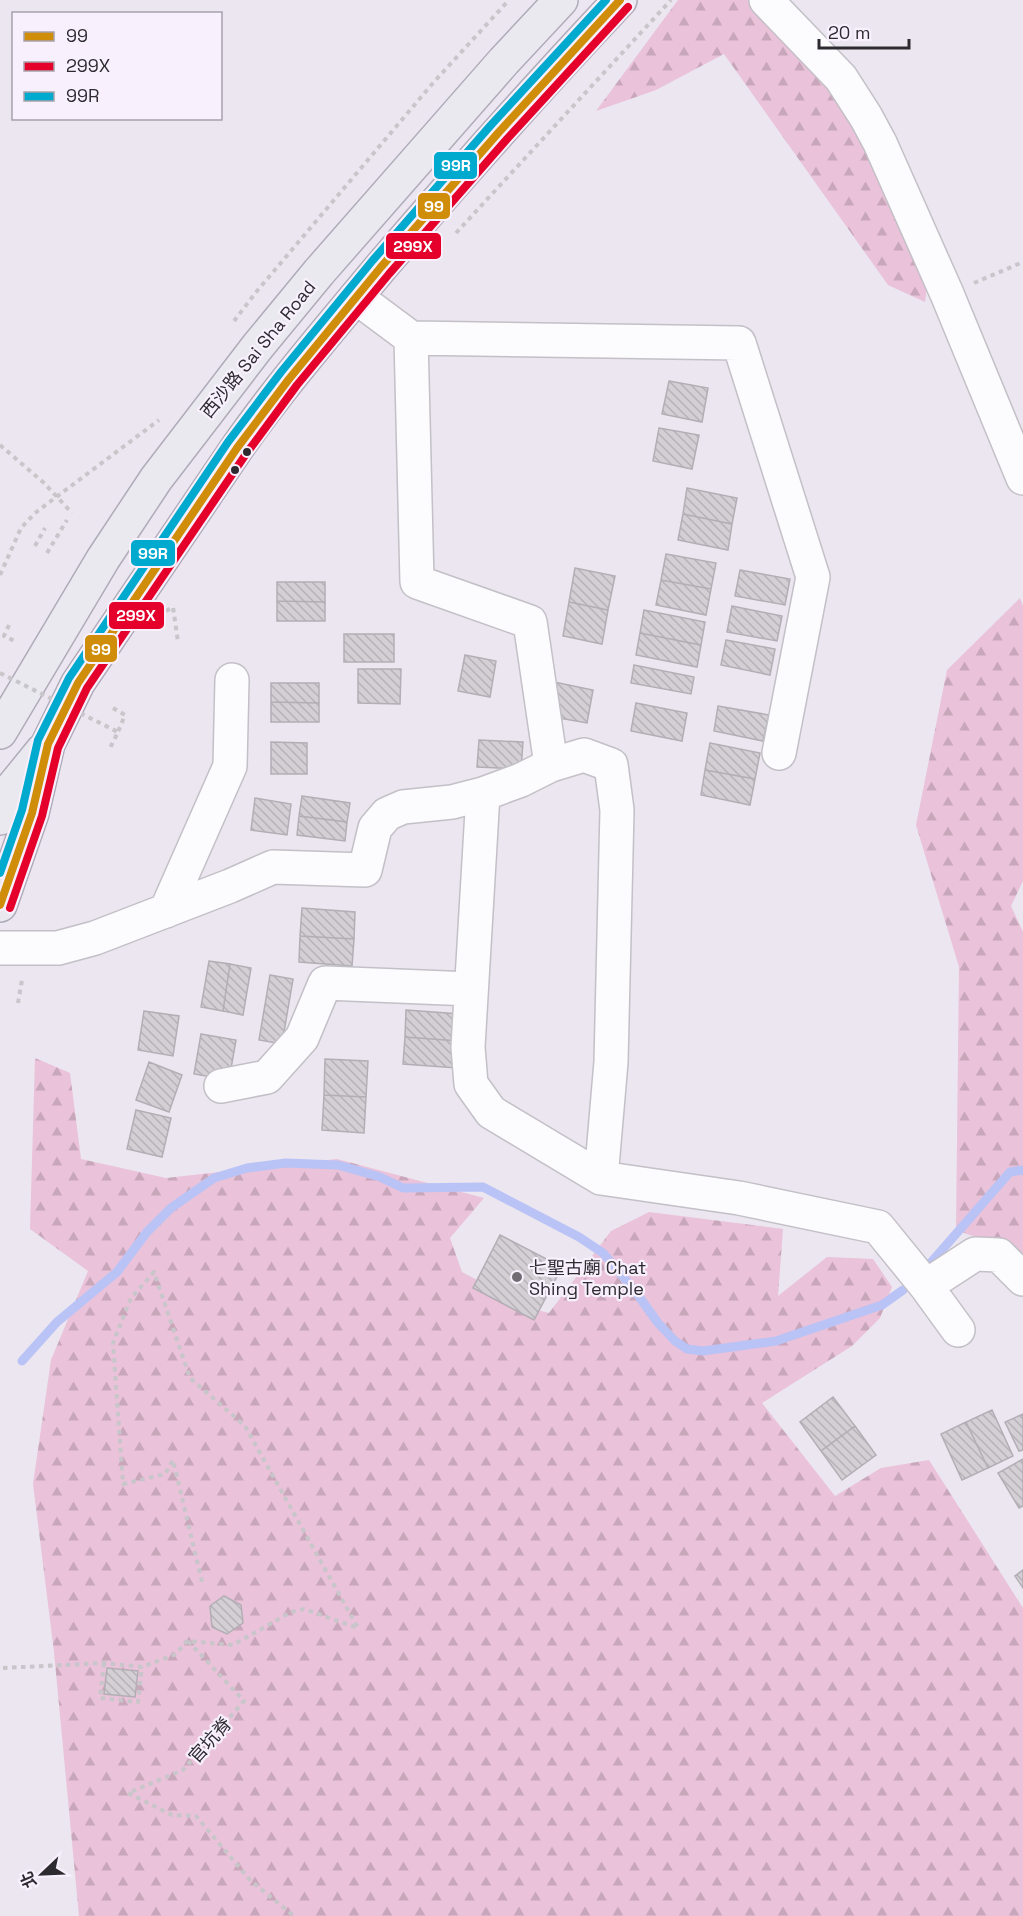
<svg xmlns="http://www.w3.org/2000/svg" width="1023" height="1916" font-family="'Space Grotesk','Noto Sans TC',sans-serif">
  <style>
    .forest { fill: url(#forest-firs) }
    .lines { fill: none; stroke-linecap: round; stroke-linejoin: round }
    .stream { stroke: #bac3f6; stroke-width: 9 }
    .building { fill: url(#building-back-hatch); stroke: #b3aeb5; stroke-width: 1.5 }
    .minor-casing { stroke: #c3c0c7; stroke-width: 36 }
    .major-casing { stroke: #b0abb9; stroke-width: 36 }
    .path { stroke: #c8c6ca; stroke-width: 4; stroke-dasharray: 4.5 4.5; stroke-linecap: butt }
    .minor { stroke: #fcfbfd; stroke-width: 33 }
    .major { stroke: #ebe9f0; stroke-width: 33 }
    .path-bridge { stroke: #c8c6ca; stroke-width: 4; stroke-dasharray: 4.5 4.5; stroke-linecap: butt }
    .bus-1-casing { stroke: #f8f0fd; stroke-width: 12 }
    .bus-2-casing { stroke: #f8f0fd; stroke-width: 12 }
    .bus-3-casing { stroke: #f8f0fd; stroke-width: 12 }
    .bus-1 { stroke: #cf8d0a; stroke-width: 8 }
    .bus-2 { stroke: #e4002b; stroke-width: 8 }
    .bus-3 { stroke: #00a9ce; stroke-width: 8 }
    .bus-dot { fill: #2d2a30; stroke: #f8f0fd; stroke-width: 2 }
    .poi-dot { fill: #706c73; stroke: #f8f0fd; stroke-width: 2 }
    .labels { text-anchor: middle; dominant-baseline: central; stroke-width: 4.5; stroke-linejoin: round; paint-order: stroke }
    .street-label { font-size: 18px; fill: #2d2a30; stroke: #f8f0fd }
    .poi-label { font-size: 18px; fill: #2d2a30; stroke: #f8f0fd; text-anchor: start }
    .line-badge { stroke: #f8f0fd; stroke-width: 2 }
    .badge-label { font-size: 16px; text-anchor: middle; font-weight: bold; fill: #fff }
  </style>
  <defs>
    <pattern id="forest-firs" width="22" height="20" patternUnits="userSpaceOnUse" patternTransform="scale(1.5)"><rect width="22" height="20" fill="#eac2d9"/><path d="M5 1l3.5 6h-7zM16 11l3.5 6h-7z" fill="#c9a7bb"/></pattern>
    <pattern id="building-back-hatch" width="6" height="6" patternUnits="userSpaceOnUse" patternTransform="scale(1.5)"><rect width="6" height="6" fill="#d4cfd5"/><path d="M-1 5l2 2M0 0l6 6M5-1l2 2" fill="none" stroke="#b6b2b7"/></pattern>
  </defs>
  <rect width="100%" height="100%" fill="#ebe6ef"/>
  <path class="forest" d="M678,0H754L836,83L929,271L925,302L888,285L724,54L656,90L596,111Z
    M1020,598L1023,606V881L1011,906L1023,932V1254L956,1230L959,967L916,825L947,670Z
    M35,1058L70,1073L81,1159L166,1178L337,1159L484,1198L450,1238L462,1272L529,1308L549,1313L611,1231L649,1212L783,1229L778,1296L827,1257L873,1259L892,1287L880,1318L852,1346L762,1403L835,1496L881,1468L929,1460L1023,1608V1916H79L54,1652L33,1484L51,1360L88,1271L30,1229Z"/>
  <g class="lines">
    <path class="stream" d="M928,1266L1010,1172L1023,1170
      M22,1361L57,1322L117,1272L147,1232L171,1208L214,1178L247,1168L286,1163L338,1165L380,1177L403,1188L483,1187L579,1237L603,1253L635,1291L658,1323L675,1341L687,1349L703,1351L776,1341L882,1305L903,1290"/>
  </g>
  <path class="building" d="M669,381L708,388L702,422L662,414Z
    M659,428L699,435L692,469L653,461Z
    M687,488L737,498L732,524L683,514Z
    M683,514L732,524L728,550L678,540Z
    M666,554L716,563L711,589L661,580Z
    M575,568L615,576L608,610L569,602Z
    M740,570L790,579L785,605L735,596Z
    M661,580L711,589L706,615L656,605Z
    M277,582H325V602L277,601Z
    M277,601L325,602V621H277Z
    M569,602L608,610L602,644L563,636Z
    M732,606L782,616L777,641L727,632Z
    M644,610L705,622L701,645L640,633Z
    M640,633L701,645L697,667L636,655Z
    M344,634H394V662H344Z
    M726,640L775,649L770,675L721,665Z
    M465,655L496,661L490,697L458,691Z
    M634,665L694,677L691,694L631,683Z
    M358,669H401L400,704L358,703Z
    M554,682L593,690L587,723L547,716Z
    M271,683H319V703L271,702Z
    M271,702L319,703V722H271Z
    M636,703L687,713L682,741L631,731Z
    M718,706L769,715L763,741L714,731Z
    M479,740L523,742L521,769L477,767Z
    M271,742L307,743V774H271Z
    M710,743L760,753L755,779L705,770Z
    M705,770L755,779L750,805L701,795Z
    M302,796L350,803L347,822L299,816Z
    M255,798L291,804L287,835L251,830Z
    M299,816L347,822L345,841L297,835Z
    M302,908L355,912L354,939L300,936Z
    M300,936L354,939L352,966L299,962Z
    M209,961L230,964L223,1011L201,1007Z
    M230,964L251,968L243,1015L223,1011Z
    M270,975L293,979L282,1044L259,1040Z
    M406,1010L460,1014L458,1041L405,1037Z
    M144,1011L179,1016L173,1056L138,1050Z
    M201,1034L236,1040L229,1080L194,1074Z
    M405,1037L458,1041L457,1068L403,1064Z
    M325,1059L368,1061L366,1097L324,1095Z
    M149,1062L182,1075L169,1112L136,1100Z
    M324,1095L366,1097L364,1133L322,1130Z
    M136,1110L171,1118L162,1157L127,1149Z
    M500,1235L562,1267L534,1320L473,1288Z
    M833,1397L855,1426L821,1451L800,1422Z
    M992,1410L1013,1456L988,1468L966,1422Z
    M1023,1414V1450L1019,1451L1005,1422Z
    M966,1422L988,1468L962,1480L941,1434Z
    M855,1426L876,1455L842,1480L821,1451Z
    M1023,1459V1506L1019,1508L998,1473Z
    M1023,1570V1588L1015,1576Z
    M224,1596L241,1605L243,1623L227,1634L212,1627L210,1606Z
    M107,1668L138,1671L135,1697L104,1694Z"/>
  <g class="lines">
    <g class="minor-casing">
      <path id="minor" d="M766,0L841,78L866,117L880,143L947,294L1023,478
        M356,297L411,338
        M551,765L530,622L417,582L411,338L739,343L813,577L779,753
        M483,794L468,1047L471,1084L491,1112L601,1178L739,1198L878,1227L926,1286L958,1330
        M166,911L230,766L232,680
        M0,948H58L95,938L230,886L273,867L365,870L375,828L387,814L403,807L452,802L483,794L521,780L551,765L584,755L611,765L617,810L611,1062L601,1178
        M221,1086L267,1077L302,1038L325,983L471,989
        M926,1286L975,1254L999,1255L1023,1279"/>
    </g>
    <g class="major-casing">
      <path id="major" d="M0,732L103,559L156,479L258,346L319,272L504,61L561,0
        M0,818L12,788L43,750
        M0,905L32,813L48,744L78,683L237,448C281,385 332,326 381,267C459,176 538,87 620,0"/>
    </g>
    <path class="path" d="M456,233L671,0
      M974,283L1023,262
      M234,321L257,291L433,83L509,0
      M0,445L44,483L72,513
      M35,546L45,528
      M47,553L67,520
      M0,575L21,528L35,513L159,420
      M166,611L173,607L178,642
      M9,625L4,636L17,642
      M113,708L125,715L118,732
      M18,1003L22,980
      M188,1641L244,1701L183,1770L128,1793L172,1815L196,1816L250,1880L294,1916
      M104,1663L100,1698L138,1702L142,1667
      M3,1668L104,1663L142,1667L176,1654L187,1641L233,1645L291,1612L304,1609L358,1628L245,1426L190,1378L154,1272L131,1298L113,1343L123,1484L165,1474L173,1460L203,1586"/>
    <use href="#minor" class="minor"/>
    <use href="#major" class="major"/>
    <path class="path-bridge" d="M0,673L118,732L110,748"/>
    <g class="bus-1-casing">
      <path id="bus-1" d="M0,905L32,813L48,744L78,683L237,448L289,379L381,267L499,132L620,0"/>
    </g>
    <g class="bus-2-casing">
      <path id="bus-2" d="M10,908L42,816L58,748L87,688L246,454L297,385L389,274L507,139L628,7"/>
    </g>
    <g class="bus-3-casing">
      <path id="bus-3" d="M0,873L22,810L38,740L69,678L228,442L281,372L373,260L491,125L606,0"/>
    </g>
    <use href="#bus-1" class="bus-1"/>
    <use href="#bus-2" class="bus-2"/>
    <use href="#bus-3" class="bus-3"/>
  </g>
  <g class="bus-dot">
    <circle cx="247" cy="452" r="5"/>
    <circle cx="235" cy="470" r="5"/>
  </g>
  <circle class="poi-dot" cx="517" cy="1277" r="6"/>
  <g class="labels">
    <g class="street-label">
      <text transform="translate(258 349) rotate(-51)">西沙路 Sai Sha Road</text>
      <text transform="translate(210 1740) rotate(-48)">官坑脊</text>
    </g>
    <g class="poi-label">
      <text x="529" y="1267">七聖古廟 Chat<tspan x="529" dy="21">Shing Temple</tspan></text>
    </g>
  </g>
  <g class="line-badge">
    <rect x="433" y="151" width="45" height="29" rx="6" fill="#00a9ce"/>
    <rect x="417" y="192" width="34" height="28" rx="6" fill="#cf8d0a"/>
    <rect x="385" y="232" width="57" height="28" rx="6" fill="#e4002b"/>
    <rect x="130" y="539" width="46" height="28" rx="6" fill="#00a9ce"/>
    <rect x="108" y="601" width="57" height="29" rx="6" fill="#e4002b"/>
    <rect x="84" y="634" width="34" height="29" rx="6" fill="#cf8d0a"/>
  </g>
  <g class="badge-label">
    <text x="456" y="171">99R</text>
    <text x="434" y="212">99</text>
    <text x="413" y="252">299X</text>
    <text x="153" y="559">99R</text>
    <text x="136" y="621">299X</text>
    <text x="101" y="655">99</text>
  </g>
  <rect x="12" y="12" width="210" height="108" fill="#f8f0fd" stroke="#a7a1ab" stroke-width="1.5"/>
  <rect x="24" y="32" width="30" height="9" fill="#cf8d0a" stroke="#a7a1ab" stroke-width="1.5"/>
  <text x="66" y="42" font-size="18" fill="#2d2a30">99</text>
  <rect x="24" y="62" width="30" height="9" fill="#e4002b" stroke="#a7a1ab" stroke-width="1.5"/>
  <text x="66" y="72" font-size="18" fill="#2d2a30">299X</text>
  <rect x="24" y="92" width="30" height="9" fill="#00a9ce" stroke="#a7a1ab" stroke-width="1.5"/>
  <text x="66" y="102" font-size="18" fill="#2d2a30">99R</text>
  <g transform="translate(42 1874) rotate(247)" stroke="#f8f0fd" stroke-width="4.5" paint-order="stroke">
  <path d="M0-4.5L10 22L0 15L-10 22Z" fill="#2d2a30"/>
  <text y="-9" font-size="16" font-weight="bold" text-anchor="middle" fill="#2d2a30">北</text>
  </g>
  <path d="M819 39v9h90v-9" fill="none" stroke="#2d2a30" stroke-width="3"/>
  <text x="828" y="39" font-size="18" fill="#2d2a30" stroke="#f8f0fd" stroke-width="4.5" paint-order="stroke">20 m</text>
</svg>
